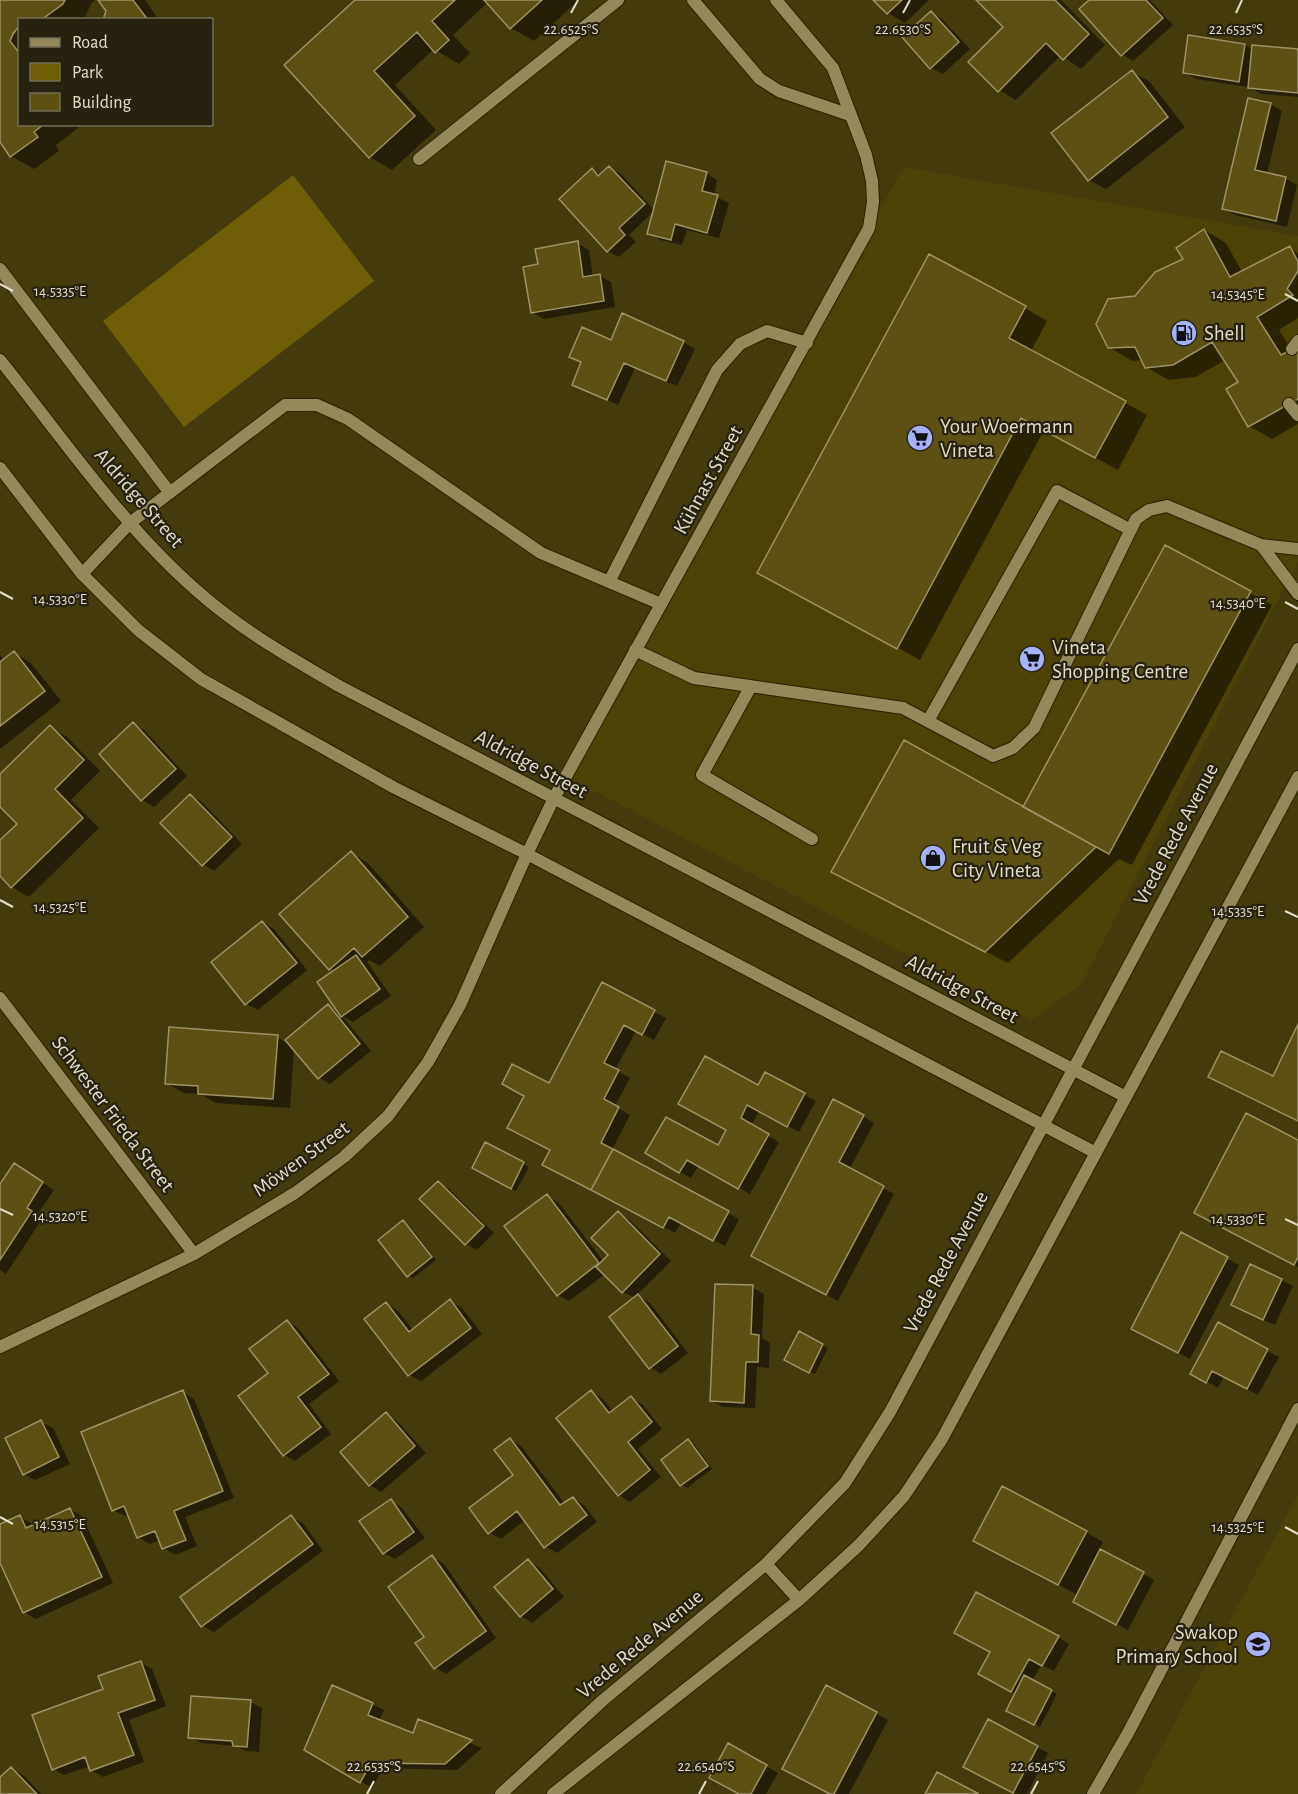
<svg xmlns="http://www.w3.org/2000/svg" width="1298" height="1794" font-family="'Alegreya Sans',sans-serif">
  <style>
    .built { fill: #4d4206 }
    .green { fill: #6e5e08 }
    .shadow { fill: #0007 }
    .building { fill: #5c5013; stroke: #9c9264; stroke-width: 1.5 }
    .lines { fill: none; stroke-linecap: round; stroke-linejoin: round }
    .service-casing { stroke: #292200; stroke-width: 14 }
    .minor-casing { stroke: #292200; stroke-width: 14 }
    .tertiary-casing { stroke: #292200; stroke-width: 14 }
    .service { stroke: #93895b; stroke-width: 12 }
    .minor { stroke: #93895b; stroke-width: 12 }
    .tertiary { stroke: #93895b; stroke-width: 12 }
    .ticks { fill: none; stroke: #e1dcc5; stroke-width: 2 }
    .labels { text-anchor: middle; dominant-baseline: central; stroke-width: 4.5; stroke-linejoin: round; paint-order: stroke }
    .poi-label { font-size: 21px; fill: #e1dcc5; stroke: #26220f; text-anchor: start }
    .street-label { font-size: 21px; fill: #e1dcc5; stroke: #26220f }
    .ticks-label { font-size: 15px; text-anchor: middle; fill: #e1dcc5; stroke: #26220f; stroke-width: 4.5; stroke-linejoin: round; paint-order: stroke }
  </style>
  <rect width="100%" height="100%" fill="#443b0c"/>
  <path class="built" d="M904,167L1298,236V561L1081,985L1031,1020L566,776L869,228Z
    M1298,1495V1794H1136Z"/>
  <path class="green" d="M293,175L374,281L184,427L103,321Z"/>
  <path class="shadow" d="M0,0H95L91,4L85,17L81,20H20V124H83L56,145L59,151L34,169L11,156L5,146L0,144Z
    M100,0H145L159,20H104L107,10Z
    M357,0H579L534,41L511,28L488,2L453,35L470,53L459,64L434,49L395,85L436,130L392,170L370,157L286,65Z
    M875,0H929L905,23L888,13Z
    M978,0H1061L1105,45L1081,69L1061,55L1016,100L999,90L1005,27Z
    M1091,0H1150L1173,25L1133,61L1122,54Z
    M931,13L942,19L970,49L943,74L931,68Z
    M1245,45L1253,50L1298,51V97L1261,94L1248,87L1196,79L1184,72Z
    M1132,72L1149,81L1185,127L1106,189L1089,180Z
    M1270,104L1282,111L1267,174L1285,178L1297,185L1287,227L1235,215L1224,209Z
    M610,168L621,174L655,211L706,173L717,180L714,196L729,203L719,238L687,230L682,245L660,240L649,233L654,211L629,235L636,242L619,257L608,251L592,170L601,175Z
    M1204,230L1226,243L1242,272L1289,248L1298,253V318L1279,330L1292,351L1298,348V424L1272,439L1249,426L1240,383L1225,360L1196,377L1169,380L1146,367L1143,360L1132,361L1109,347L1136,297L1185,260Z
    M577,243L589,250L593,277L599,275L611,282L615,307L544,319L532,312L539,265Z
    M1025,308L1047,321L1031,351L1147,415L1118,470L1044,430L920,660L782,585Z
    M612,342H683L695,349L677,386L635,368L618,405L574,384L583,363L571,356Z
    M1250,593L1272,605L1132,865L1119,859L1008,963L833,872L1023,809Z
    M14,653L31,663L61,701L0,749V655L4,661Z
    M133,724L144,730L187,776L154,807L142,800L101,754Z
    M50,727L67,737L100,771L71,800L99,828L29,897L12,887L0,874V842L19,824L0,805V776Z
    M190,795L202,802L242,844L214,871L202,864Z
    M351,853L368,863L424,927L380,966L369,960L367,962L391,996L353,1022L342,1016L371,1051L330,1084L319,1078L294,1048L290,1108L216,1103L200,1094L184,1093L166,1083L277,1037L291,1045L328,1006L340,1013L334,972L282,914Z
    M263,922L274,929L307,970L258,1010L246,1004Z
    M602,984L666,1018L654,1040L636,1031L615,1070L630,1078L615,1106L630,1115L612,1150L739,1219L725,1246L681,1223L675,1233L556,1171L552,1150L550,1085Z
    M766,1074L816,1101L799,1132L759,1111L751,1126L779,1142L750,1194L699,1165L691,1178L647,1153L718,1147L727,1129L759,1087Z
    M863,1116L874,1123L849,1170L894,1194L838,1301L764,1262Z
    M1298,1142V1267L1213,1222Z
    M486,1144L529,1167L516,1191L474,1168Z
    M26,1172L54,1190L37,1215L42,1219L6,1274L0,1270V1187Z
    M438,1182L449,1189L494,1233L477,1250L466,1244Z
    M547,1196L558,1202L604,1262L610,1255L618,1213L630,1220L671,1261L637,1295L650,1303L688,1353L661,1374L650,1367L635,1298L623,1292L605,1274L569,1301L558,1295Z
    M403,1222L409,1225L436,1260L413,1278L408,1275Z
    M1182,1234L1239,1265L1190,1359L1144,1335Z
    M1281,1280L1293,1286L1275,1325L1244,1311Z
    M752,1287L764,1294L762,1338L770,1343L769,1368L757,1367L755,1408L723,1407L712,1401Z
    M450,1301L462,1308L482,1334L421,1381L409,1375L387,1304L398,1311L413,1330Z
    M287,1321L298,1328L339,1381L309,1404L331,1434L295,1461L284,1455L270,1373Z
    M1218,1324L1279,1357L1258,1395L1224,1376L1218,1388L1192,1373Z
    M799,1333L828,1348L815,1374L791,1363Z
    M183,1392L194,1399L234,1498L185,1517L197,1546L175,1555L164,1548L160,1540L150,1544L138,1537L129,1514L125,1516L113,1510Z
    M591,1392L603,1399L613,1412L632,1398L643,1405L662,1429L638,1449L661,1477L630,1502L619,1495L558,1418Z
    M386,1414L397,1421L426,1453L381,1492L370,1485Z
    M41,1422L53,1428L70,1464L35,1480L24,1474Z
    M510,1439L521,1446L565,1504L573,1498L584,1505L597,1522L557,1553L545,1546L525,1520L501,1539L489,1533L515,1475Z
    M688,1441L694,1444L712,1469L687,1488L681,1484Z
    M391,1501L402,1508L425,1538L395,1559L384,1553Z
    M70,1509L82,1516L113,1583L36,1619L24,1612L0,1559V1526L20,1517L31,1523L33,1527Z
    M291,1517L303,1523L323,1551L214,1632L203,1626Z
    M1086,1532L1103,1542L1099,1550L1154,1580L1128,1630L1086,1608L1078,1595L992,1550Z
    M432,1557L444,1564L496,1638L446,1674L435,1667L426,1638Z
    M528,1561L540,1568L564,1597L532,1623L521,1616Z
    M1058,1637L1069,1644L1054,1671L1041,1665L1032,1681L1057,1694L1040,1727L1008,1710L1016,1694L980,1673Z
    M141,1663L152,1669L166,1706L129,1720L144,1762L103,1777L91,1770L90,1766L64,1775L53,1769L105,1690Z
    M827,1687L888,1720L849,1794H832Z
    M250,1702L262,1708L259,1752L246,1751L236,1746L201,1743L190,1737Z
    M372,1704L384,1710L379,1721L414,1735L419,1721L482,1748L457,1770L383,1768L372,1788L305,1749Z
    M729,1745L778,1773L766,1794H741Z
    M1037,1747L1048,1753L1027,1794H1017L976,1772Z
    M11,1768L23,1775L41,1794H0V1779Z"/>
  <path class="building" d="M0,0H65L63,4L41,20H20V25L13,34L10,41L20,54V124H44L34,132L38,137L10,157L0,142Z
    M98,0H133L148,20H103L106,11Z
    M355,0H455L432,21L449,40L435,53L417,32L374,71L415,116L369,158L284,65Z
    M484,0H542L510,29Z
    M873,0H902L887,14Z
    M976,0H1055L1089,34L1063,60L1046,43L998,92L968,62L1003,27Z
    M1089,0H1146L1163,18L1121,56L1079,9Z
    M931,11L959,42L930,69L902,37Z
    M1188,35L1245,44L1239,82L1183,73Z
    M1252,45L1298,49V93L1248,88Z
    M1132,70L1168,117L1088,181L1051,133Z
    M1248,98L1271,103L1255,170L1286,177L1276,221L1222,209Z
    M666,161L707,172L702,191L718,195L707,233L675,224L671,240L647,234Z
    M609,166L645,204L619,228L625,235L607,252L559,199L592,168L598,176Z
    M1204,229L1230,277L1290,246L1298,262V271L1287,289L1293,295L1257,317L1281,355L1298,346V399L1248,427L1226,389L1238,382L1212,342L1173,365L1145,368L1135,347L1108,348L1096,324L1108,299L1135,296L1155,272L1183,259L1176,248Z
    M578,241L583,277L600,274L604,301L531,313L523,267L538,264L535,249Z
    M929,254L1026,306L1009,338L1126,401L1095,458L1021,418L897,649L757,573Z
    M622,313L684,341L666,381L624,363L607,400L572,385L581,362L569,357L582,327L611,340Z
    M1165,545L1251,591L1109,854L1023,807Z
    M14,651L45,691L0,726V662Z
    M133,722L176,769L141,801L99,754Z
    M50,725L84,760L55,789L83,818L11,888L0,876V840L17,824L0,807V774Z
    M904,740L1096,847L985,952L831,872Z
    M190,794L232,837L202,866L160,823Z
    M351,851L408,917L362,957L354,948L329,970L279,914Z
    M262,921L297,963L245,1005L211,962Z
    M356,955L380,989L341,1017L317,982Z
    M602,982L655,1010L642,1035L624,1025L604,1063L619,1070L604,1099L619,1107L601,1143L613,1149L591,1190L542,1165L550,1150L507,1128L524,1096L502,1084L512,1064L549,1083Z
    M328,1004L360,1044L318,1079L285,1040Z
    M1298,1024V1121L1208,1077L1221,1051L1273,1076Z
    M169,1027L278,1035L273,1099L198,1094V1086L165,1084Z
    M705,1056L758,1085L765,1072L805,1093L787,1127L747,1105L741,1118L769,1134L738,1189L687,1160L679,1173L645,1153L666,1117L718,1145L726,1130L678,1104Z
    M833,1099L864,1115L839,1162L884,1186L826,1295L751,1256Z
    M1246,1113L1298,1140V1257L1294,1265L1194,1213Z
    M485,1142L524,1162L511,1189L472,1168Z
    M613,1149L729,1211L713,1241L669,1217L663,1228L591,1190Z
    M14,1163L43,1182L27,1208L32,1211L0,1260V1184Z
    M438,1181L484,1226L465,1245L419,1199Z
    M547,1194L599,1263L557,1296L504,1226Z
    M618,1211L660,1254L622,1293L596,1267L608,1255L591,1238Z
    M403,1220L432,1257L407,1277L378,1240Z
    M1181,1232L1228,1257L1178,1353L1131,1329Z
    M1250,1264L1282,1279L1263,1320L1231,1305Z
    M715,1284L753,1285L751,1334L759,1335L758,1362H746L744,1403L710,1401Z
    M638,1294L678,1346L649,1369L609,1317Z
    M450,1299L471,1328L408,1376L364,1319L386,1302L409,1332Z
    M287,1320L329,1374L298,1397L321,1427L283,1456L238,1396L268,1373L249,1349Z
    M1218,1322L1268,1349L1247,1389L1212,1371L1206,1383L1190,1374Z
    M799,1331L823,1344L809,1373L784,1360Z
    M183,1390L223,1491L174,1511L186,1540L162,1549L155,1531L137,1538L124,1506L112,1511L81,1432Z
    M591,1390L609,1413L631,1396L652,1422L628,1442L650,1470L618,1496L556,1418Z
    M386,1412L415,1446L369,1486L340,1452Z
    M41,1420L59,1457L23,1475L5,1438Z
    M510,1438L560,1505L573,1497L587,1515L544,1548L517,1511L488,1534L469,1508L513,1475L494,1450Z
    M688,1439L708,1466L680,1486L661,1460Z
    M1002,1486L1087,1531L1058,1585L973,1541Z
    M391,1499L414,1532L383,1554L359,1521Z
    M70,1508L102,1577L23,1613L0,1563V1524L20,1515L26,1528Z
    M291,1515L313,1544L201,1627L180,1597Z
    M1100,1549L1144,1572L1116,1625L1073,1602Z
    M432,1555L486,1631L434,1669L415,1643L424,1637L388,1587Z
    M528,1559L553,1589L520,1617L494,1587Z
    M976,1592L1059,1636L1042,1666L1029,1659L1011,1692L978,1674L990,1652L954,1633Z
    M141,1661L155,1700L118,1713L134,1755L90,1771L85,1757L52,1770L32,1715L103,1689L98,1676Z
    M1024,1675L1052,1690L1034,1725L1006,1711Z
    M332,1685L373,1703L368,1715L413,1733L418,1719L472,1740L445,1764L371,1763L360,1783L304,1750Z
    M826,1685L877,1712L834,1794H830L782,1769Z
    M191,1696L251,1700L247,1747L233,1746L232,1741L188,1738Z
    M988,1719L1038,1746L1013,1793L963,1767Z
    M728,1743L767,1765L751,1794H739L709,1778Z
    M11,1767L37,1794H0V1777Z
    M937,1772L979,1794H925Z"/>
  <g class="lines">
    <g class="service-casing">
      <path id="service" d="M419,159L618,0
        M0,269L170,493
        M1292,349L1298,341
        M1289,404L1298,415
        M1261,545L1298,594
        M82,574L130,523L285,405H317L348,419L541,553L661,604
        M609,582L717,370L740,344L767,331L807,343
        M635,650L694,678L903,708L993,756L1013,748L1034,728L1136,519L1149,510L1167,506L1261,545L1298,549
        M751,686L702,775L812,839
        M928,721L1057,491L1131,530"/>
    </g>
    <g class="minor-casing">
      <path id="minor" d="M693,0L760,79L779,91L850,115
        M0,998L194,1254
        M0,1347L194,1254L295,1193L344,1157L388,1116L428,1062L460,1005L527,854L554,798L869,228L873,202L872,181L866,155L833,68L776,0
        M1093,1794L1128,1733L1298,1409"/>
    </g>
    <g class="tertiary-casing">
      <path id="tertiary" d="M0,360C62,437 121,524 195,589C238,628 289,657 339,686L1126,1097
        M0,468L82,574L138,630L201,679L393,787L527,854L1096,1153
        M766,1564L799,1600
        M501,1794L602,1701L766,1564L845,1483L890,1412L1298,649
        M553,1794L799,1600L859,1545L904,1496L942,1439L1298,777"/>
    </g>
    <use href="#service" class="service"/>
    <use href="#minor" class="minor"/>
    <use href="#tertiary" class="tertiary"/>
  </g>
  <path class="ticks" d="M571,13L578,0M903,13L910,0M1236,13L1242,0M0,284L13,291M1285,294L1298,301M0,592L13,599M1285,602L1298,609M0,900L13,907M1285,911L1298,917M0,1209L13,1215M1285,1219L1298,1225M0,1517L13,1524M1285,1527L1298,1534M367,1794L374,1781M699,1794L706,1781M1031,1794L1038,1781"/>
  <defs>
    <g id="fuel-disc" transform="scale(1.35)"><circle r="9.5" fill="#a6b1fc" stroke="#26220f"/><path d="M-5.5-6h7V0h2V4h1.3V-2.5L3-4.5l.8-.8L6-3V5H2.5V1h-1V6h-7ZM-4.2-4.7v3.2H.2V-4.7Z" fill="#111"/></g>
    <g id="supermarket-disc" transform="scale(1.35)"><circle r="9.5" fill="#a6b1fc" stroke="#26220f"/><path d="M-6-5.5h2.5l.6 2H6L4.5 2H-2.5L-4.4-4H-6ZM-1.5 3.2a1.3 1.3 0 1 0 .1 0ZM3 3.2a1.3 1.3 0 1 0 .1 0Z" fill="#111"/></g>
    <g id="shop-disc" transform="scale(1.35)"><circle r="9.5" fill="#a6b1fc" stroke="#26220f"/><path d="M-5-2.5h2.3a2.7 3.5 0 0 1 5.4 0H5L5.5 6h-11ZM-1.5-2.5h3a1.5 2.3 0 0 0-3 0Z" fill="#111"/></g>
    <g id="school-disc" transform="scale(1.35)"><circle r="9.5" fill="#a6b1fc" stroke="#26220f"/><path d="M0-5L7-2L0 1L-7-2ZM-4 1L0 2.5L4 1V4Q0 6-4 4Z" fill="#111"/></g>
  </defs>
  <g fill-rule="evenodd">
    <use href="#fuel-disc" x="1184" y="333"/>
    <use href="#supermarket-disc" x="920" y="438"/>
    <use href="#supermarket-disc" x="1032" y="659"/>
    <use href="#shop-disc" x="933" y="858"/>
    <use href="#school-disc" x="1258" y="1644"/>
  </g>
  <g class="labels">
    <g class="poi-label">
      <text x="1204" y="333">Shell</text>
      <text x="940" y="426">Your Woermann<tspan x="940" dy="24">Vineta</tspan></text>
      <text x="1052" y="647">Vineta<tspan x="1052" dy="24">Shopping Centre</tspan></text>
      <text x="952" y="846">Fruit &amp; Veg<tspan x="952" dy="24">City Vineta</tspan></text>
      <text x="1238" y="1632" text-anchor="end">Swakop<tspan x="1238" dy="24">Primary School</tspan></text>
    </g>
    <g class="street-label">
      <text transform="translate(708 480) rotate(-61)">Kühnast Street</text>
      <text transform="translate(139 498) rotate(49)">Aldridge Street</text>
      <text transform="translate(531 764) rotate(28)">Aldridge Street</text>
      <text transform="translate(1176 834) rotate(-62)">Vrede Rede Avenue</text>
      <text transform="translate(962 989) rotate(28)">Aldridge Street</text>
      <text transform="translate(113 1114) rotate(53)">Schwester Frieda Street</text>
      <text transform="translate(301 1159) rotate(-36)">Möwen Street</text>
      <text transform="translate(946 1262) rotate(-62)">Vrede Rede Avenue</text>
      <text transform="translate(640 1644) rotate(-40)">Vrede Rede Avenue</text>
    </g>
  </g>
  <g class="ticks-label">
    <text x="571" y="34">22.6525°S</text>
    <text x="903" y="34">22.6530°S</text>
    <text x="1236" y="34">22.6535°S</text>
    <text x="60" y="296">14.5335°E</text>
    <text x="1238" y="299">14.5345°E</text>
    <text x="60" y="604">14.5330°E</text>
    <text x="1238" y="608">14.5340°E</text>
    <text x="60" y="912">14.5325°E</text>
    <text x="1238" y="916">14.5335°E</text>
    <text x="60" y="1221">14.5320°E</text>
    <text x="1238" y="1224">14.5330°E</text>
    <text x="60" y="1529">14.5315°E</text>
    <text x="1238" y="1532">14.5325°E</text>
    <text x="374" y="1771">22.6535°S</text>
    <text x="706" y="1771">22.6540°S</text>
    <text x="1038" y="1771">22.6545°S</text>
  </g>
  <rect x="18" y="18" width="195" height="108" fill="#26220f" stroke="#716c58" stroke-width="1.5"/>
  <rect x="30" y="38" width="30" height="9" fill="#93895b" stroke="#716c58" stroke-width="1.5"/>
  <text x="72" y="48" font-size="18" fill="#e1dcc5">Road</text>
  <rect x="30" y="63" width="30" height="18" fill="#6e5e08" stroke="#716c58" stroke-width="1.5"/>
  <text x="72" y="78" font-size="18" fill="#e1dcc5">Park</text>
  <rect x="30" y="93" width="30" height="18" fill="#5c5013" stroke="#716c58" stroke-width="1.5"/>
  <text x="72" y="108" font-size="18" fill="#e1dcc5">Building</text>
</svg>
